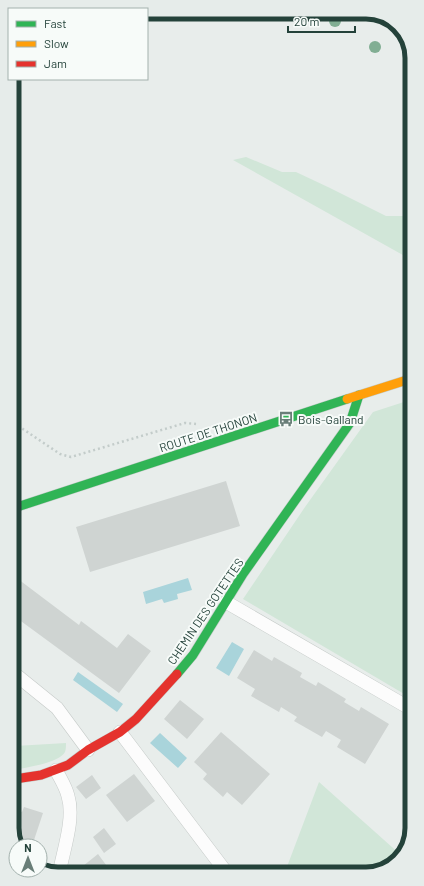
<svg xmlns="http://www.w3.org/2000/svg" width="424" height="886" font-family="Barlow,sans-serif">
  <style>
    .green { fill: #d1e6d8 }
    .water { fill: #a9d4db }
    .building { fill: #cfd4d2 }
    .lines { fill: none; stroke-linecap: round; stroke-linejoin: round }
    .lane-casing { stroke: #c5cac8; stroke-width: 14 }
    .fast-casing { stroke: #c3cbc8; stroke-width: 10 }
    .slow-casing { stroke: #c3cbc8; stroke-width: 10 }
    .jam-casing { stroke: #c3cbc8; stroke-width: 10 }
    .path { stroke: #c3ccca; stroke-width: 2.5; stroke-dasharray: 2 3; stroke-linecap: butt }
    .lane { stroke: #fcfcfc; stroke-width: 13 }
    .fast { stroke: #30b455; stroke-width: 9 }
    .slow { stroke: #ff9f0a; stroke-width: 9 }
    .jam { stroke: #e5322d; stroke-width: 9 }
    .tree { fill: #81ae93 }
    .labels { text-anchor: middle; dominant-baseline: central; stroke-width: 4; stroke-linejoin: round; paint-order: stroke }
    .poi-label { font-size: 12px; fill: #24423a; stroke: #f7fbf9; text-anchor: start }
    .street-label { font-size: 12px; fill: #24423a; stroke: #f7fbf9 }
    .rim { fill: none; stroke: #24423a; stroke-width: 5 }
  </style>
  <rect width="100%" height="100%" fill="#e8edeb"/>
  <path class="green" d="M246,157L282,172H296L330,188L386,216H409L410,259L233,160Z
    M410,400L411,698L243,599L305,507L373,412Z
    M66,743C66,746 66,749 65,752C59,763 27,767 15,770V746Z
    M319,782L402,856L384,871L285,872Z"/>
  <path class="water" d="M188,578L192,590L177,594L178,599L164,603L162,599L146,604L143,592Z
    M232,642L244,649L229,676L216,668Z
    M78,672L123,704L117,712L73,680Z
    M160,733L187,758L178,768L150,743Z"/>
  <path class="building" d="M226,481L240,526L90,572L76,527Z
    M14,576L79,625L81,621L117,648L128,634L151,651L119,693L14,616Z
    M254,650L272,661L274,657L302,673L300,677L316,686L318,682L346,699L344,702L359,711L361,707L389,724L365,764L337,747L341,740L326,731L322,737L294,721L297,717L281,707L279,712L251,696L255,689L237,678Z
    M180,700L204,719L187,739L164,719Z
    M221,732L270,774L242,805L227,792L223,797L203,779L207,774L194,762Z
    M134,774L155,801L127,822L106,795Z
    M92,775L101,788L86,799L76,787Z
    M24,807L43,813L32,846H16L15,810L22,812Z
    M104,828L116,844L104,853L93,837Z
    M98,854L112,873L73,874Z"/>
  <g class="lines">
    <g class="lane-casing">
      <path id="lane" d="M226,602L411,709
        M15,674L57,708L88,750
        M120,732L226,872
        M56,770C60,778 66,787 68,796C75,819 63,851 59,874"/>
    </g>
    <g class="fast-casing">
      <path id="fast" d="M14,508L347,399
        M177,674L193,655L243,574L350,423L359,395"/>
    </g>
    <g class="slow-casing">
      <path id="slow" d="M347,399L410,379"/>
    </g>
    <g class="jam-casing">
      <path id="jam" d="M15,779L41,775L68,765L88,750L120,732L136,719L177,674"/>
    </g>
    <path class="path" d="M14,423L60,454L71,457L185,423L196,424"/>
    <use href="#lane" class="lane"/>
    <use href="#fast" class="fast"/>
    <use href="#slow" class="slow"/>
    <use href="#jam" class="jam"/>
  </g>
  <g class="tree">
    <circle cx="335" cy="21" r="6"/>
    <circle cx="375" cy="47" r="6"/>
  </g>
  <defs>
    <g id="bus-bare" transform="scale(1.2)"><path d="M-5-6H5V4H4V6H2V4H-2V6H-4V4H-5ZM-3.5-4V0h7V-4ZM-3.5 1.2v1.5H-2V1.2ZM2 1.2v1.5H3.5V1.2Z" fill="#697e78" stroke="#f7fbf9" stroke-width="2.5" paint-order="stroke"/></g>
  </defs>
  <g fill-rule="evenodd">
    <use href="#bus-bare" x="286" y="419"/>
  </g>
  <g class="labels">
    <g class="poi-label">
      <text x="298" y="419">Bois-Galland</text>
    </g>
    <g class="street-label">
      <text transform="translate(208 432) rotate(-18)">ROUTE DE THONON</text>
      <text transform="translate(205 611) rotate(-56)">CHEMIN DES GOTETTES</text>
    </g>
  </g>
  <path d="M0 0H424V886H0ZM58 19H366A39 39 0 0 1 405 58V828A39 39 0 0 1 366 867H58A39 39 0 0 1 19 828V58A39 39 0 0 1 58 19Z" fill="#e6ecea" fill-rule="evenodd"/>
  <path class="rim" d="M58 19H366A39 39 0 0 1 405 58V828A39 39 0 0 1 366 867H58A39 39 0 0 1 19 828V58A39 39 0 0 1 58 19Z"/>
  <rect x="8" y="8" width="140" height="72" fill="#f7fbf9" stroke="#a3b1ad"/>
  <rect x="16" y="21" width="20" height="6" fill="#30b455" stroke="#a3b1ad"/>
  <text x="44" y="28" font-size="12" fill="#24423a">Fast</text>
  <rect x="16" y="41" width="20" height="6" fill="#ff9f0a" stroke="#a3b1ad"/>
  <text x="44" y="48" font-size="12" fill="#24423a">Slow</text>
  <rect x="16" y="61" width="20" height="6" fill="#e5322d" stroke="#a3b1ad"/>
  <text x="44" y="68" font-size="12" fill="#24423a">Jam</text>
  <g transform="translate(28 858)"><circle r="19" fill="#f7fbf9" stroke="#a3b1ad"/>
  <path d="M0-3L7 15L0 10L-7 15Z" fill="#697e78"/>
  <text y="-6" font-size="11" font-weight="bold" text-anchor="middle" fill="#24423a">N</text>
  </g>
  <path d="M288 26v6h67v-6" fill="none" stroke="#24423a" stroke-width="2"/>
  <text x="294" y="26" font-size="12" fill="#24423a" stroke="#f7fbf9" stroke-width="3" paint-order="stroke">20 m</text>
</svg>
